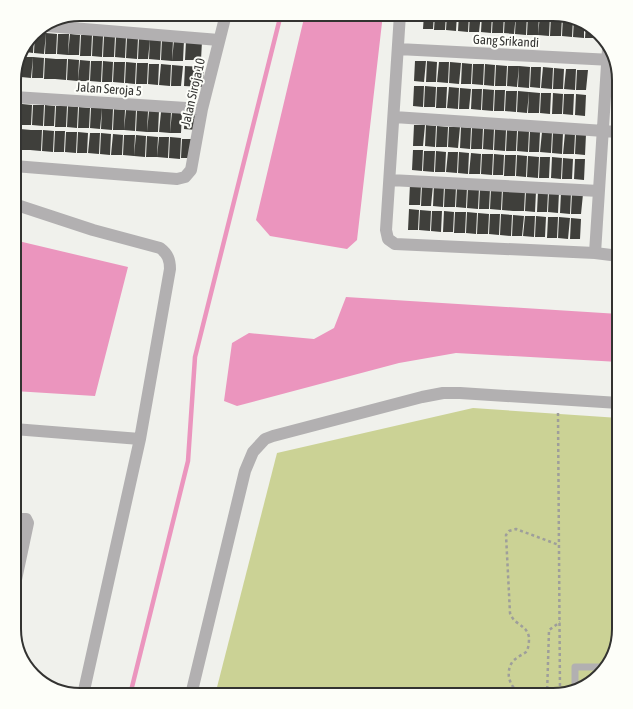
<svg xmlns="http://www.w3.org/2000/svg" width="633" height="709" font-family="'Asap Condensed',sans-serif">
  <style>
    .green { fill: #cbd295 }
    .water { fill: #eb95be }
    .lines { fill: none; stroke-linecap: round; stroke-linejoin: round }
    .stream { stroke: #eb95be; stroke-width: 4.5 }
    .building { fill: #3f3f3b }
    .path { stroke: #9e9e9b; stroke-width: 2.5; stroke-dasharray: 3 3; stroke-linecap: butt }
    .service { stroke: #b2b0b1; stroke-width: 7 }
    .minor { stroke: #b2b0b1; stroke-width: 12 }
    .labels { text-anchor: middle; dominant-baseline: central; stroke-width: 4; stroke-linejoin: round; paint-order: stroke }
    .street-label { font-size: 13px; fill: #333331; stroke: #fdfef9 }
    .rim { fill: none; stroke: #333331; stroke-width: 2 }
  </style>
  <rect width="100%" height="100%" fill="#f0f1ec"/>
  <path class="green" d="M473,408L619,418V629L612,658L593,681L553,695H215L277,453Z"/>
  <path class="water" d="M305,14H383L357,240L347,249L270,236L256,220Z
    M14,240L128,267L95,396L14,391Z
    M346,297L619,314V362L456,353L399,363L237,406L224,401L232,343L249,333L314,339L334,328Z"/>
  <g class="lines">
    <path class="stream" d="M130,695L188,461L195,357L281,14"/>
  </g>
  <path class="building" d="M186,14H204V17L186,16Z
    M424,14H434L433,29H423Z
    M435,14H446L445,30H434Z
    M447,14H457L456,31L446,30Z
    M459,14H469L468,32L458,31Z
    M470,14H481L479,32H469Z
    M482,14H492L491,33L481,32Z
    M493,14H504L503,33H492Z
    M505,14H516L514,34L504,33Z
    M516,14H527L526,35L515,34Z
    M528,14L539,15L538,35H527Z
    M540,15H550L549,36L538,35Z
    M551,15L562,16L561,36H550Z
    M563,16L573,18L572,37L562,36Z
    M574,19L584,23V38L573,37Z
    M586,24L596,32L595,38H585Z
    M35,32L46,33L44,54L34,53Z
    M46,33L57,34L56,54H45Z
    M58,34H69L68,55L57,54Z
    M70,34L80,35L79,55H68Z
    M81,35H92L91,56H80Z
    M93,35L103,36L102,57L92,56Z
    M34,36L33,53L26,52L33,37Z
    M104,36H115L114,57H103Z
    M116,37H126L125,58L115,57Z
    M127,37L138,38L137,59L126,58Z
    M139,38L150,39L148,59H138Z
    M150,39H161L160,60L149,59Z
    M162,39L173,40L172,61L161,60Z
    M174,40H184L183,61H172Z
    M186,41H202L201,60H185Z
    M23,57H33L31,78L21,77L22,60Z
    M33,57L44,58L43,78H32Z
    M45,58L56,59L55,79H44Z
    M56,59H67L66,80L55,79Z
    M68,59L79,60L78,81L67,80Z
    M80,60L90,61L89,81H78Z
    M91,61H102L101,82L90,81Z
    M103,61L113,62L112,82H102Z
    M415,61H426L424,82L414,81Z
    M427,61L437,62L436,82H426Z
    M114,62H125L124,83L113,82Z
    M126,62L136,63L135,84L125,83Z
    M439,62H449L448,83L437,82Z
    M450,62L461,63L459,84L449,83Z
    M20,63V77H14V76Z
    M137,63H148L147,84H136Z
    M462,63L472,64L471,84H461Z
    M149,64H159L158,85L148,84Z
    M161,64L171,65L170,86L159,85Z
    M473,64H484L483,85L472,84Z
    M485,64L495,65L494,86L484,85Z
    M172,65L183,66L181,86H171Z
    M496,65L507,66L506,86H495Z
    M185,66L204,67L203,87L184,86Z
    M508,66H519L517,87L507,86Z
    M519,66L530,67L529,88L518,87Z
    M531,67H541L540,88L530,87Z
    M543,67L553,68L552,89L541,88Z
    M554,68L564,69L563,89H553Z
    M566,69H576L575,90L564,89Z
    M577,70H588L586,90H576Z
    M414,86H424L423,107L413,106Z
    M425,86L436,87L435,107H424Z
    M437,87H447L446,108H436Z
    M449,87L459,88L458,109L447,108Z
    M460,88L471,89L469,109H459Z
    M472,89H482L481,110L471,109Z
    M483,89L494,90L493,111L482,110Z
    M495,90H505L504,111H494Z
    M506,91H517L516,112L505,111Z
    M518,91L529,92L527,113L517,112Z
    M529,92L540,93L539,113H528Z
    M541,93H551L550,114L540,113Z
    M553,93L563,94L562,114H552Z
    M564,94H574L573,115L563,114Z
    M576,94L586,95L585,116L575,115Z
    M14,104H21L20,125L14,124Z
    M22,104L32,105L31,125H20Z
    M33,105H44L43,126L32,125Z
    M45,105L55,106L54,126H44Z
    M56,106H67L66,127H55Z
    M68,106L78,107L77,128L67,127Z
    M79,107L90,108L89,128H78Z
    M91,108H102L100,129L90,128Z
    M102,108L113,109L112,130L101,129Z
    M114,109L125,110L124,130H113Z
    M126,110H136L135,131L124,130Z
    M137,110L148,111L147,132L136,131Z
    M149,111H159L158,132H147Z
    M161,112H171L170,133L159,132Z
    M172,112L182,113L181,133H170Z
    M185,113H198L197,130L184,129Z
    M414,125H425L423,146H413Z
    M426,125L436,126L435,147L425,146Z
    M437,126L448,127L447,147H436Z
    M449,127H460L458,148L448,147Z
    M461,127L471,128L470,149L460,148Z
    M472,128H483L482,149H471Z
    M14,129H19L18,150L14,149Z
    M20,129L31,130L30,150H19Z
    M484,129H494L493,150L483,149Z
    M495,129L506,130L505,151L494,150Z
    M31,130H42L41,151L30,150Z
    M43,130L54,131L53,152L42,151Z
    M507,130L517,131L516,151H506Z
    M55,131H65L64,152H54Z
    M518,131H529L528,152L517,151Z
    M530,131L540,132L539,152H529Z
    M66,132H77L76,153L65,152Z
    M78,132L88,133L87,153H77Z
    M542,132H552L551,153L540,152Z
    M553,132L563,133L562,154L552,153Z
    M90,133H100L99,154L88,153Z
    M101,133L111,134L110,155L100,154Z
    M565,133L575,134L574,154H563Z
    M113,134L123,135L122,155H111Z
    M576,134H586L585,155L575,154Z
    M124,135H135L134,156L123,155Z
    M136,135L146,136L145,157L134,156Z
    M147,136L158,137L157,157H146Z
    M159,137H169L168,158L157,157Z
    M170,137L181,138L180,159L169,158Z
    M182,139H194L193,158H181Z
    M413,150H423L422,171L412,170Z
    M424,151H435L434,172L423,171Z
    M436,151L446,152L445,172H435Z
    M448,152H458L457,173L446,172Z
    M459,152L469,153L468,174L458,173Z
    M471,153L481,154L480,174H469Z
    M482,154H493L492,175L481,174Z
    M494,154L504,155L503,175H493Z
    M505,155H516L515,176H504Z
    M517,155L527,156L526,177L516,176Z
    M528,156L539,157L538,178L527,177Z
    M540,157H550L549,178H539Z
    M552,157L562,158L561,179L551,178Z
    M563,158L573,159L572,179H562Z
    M575,159H585L584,180L574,179Z
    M617,161H619V171H616Z
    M616,173H619V183H615Z
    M410,184L421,185L420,205H409Z
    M615,184H619V195L615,194Z
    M422,185H433L431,206H421Z
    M434,185L444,186L443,207L433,206Z
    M445,186L456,187L455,207H444Z
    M457,187H467L466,208L456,207Z
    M468,187L479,188L478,209L467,208Z
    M480,188L490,189L489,209H479Z
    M491,189H502L501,210L490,209Z
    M503,189L514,190L513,211L502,210Z
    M514,190L525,191L524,211H513Z
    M526,191H536L535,212L525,211Z
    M538,191L548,192L547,212H537Z
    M549,192H559L558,213L548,212Z
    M561,192L571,193L570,214L560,213Z
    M572,193L583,194L581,214H571Z
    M615,195L619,196V206H614Z
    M614,207H619V218L613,217Z
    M409,209L419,210L418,230H408Z
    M420,210L431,211L430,231L419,230Z
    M432,211H442L441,232L431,231Z
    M444,211L454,212L453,232H443Z
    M455,212H466L465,233H454Z
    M467,212L477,213L476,234L466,233Z
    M478,213L489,214L488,234H477Z
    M490,214H500L499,235L489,234Z
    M501,214L512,215L511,236L500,235Z
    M513,215L524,216L522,236H512Z
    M525,216H535L534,237L523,236Z
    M536,216L546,217L545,237H535Z
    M548,217H558L557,238H547Z
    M559,217L570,218L568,239L558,238Z
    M571,218L581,219L580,239H570Z
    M613,218L619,219V229H612Z
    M612,230H619V241L611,240Z"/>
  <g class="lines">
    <path class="path" d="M558,413L560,692
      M523,695C510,689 504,673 513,661C517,657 522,655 526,652C529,648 529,641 529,637C527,628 521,626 515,621C513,619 511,616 510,613L506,535L509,531L516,529L559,545
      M547,695L549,630L560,622"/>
    <path class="service" d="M575,688V667H605"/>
    <path class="minor" d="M400,14L386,230L388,239L395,244L595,253L619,256
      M47,26L219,40
      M398,49L612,60
      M14,97L202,109
      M394,117L619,132
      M14,166L177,179L185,177L191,170L202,109L226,14
      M390,180L599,191
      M14,206H20L93,230L160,248C168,254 170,260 170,269L140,439L83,695
      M595,253L608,49
      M14,429L140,439
      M14,589L28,523L26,519H14
      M191,695L245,471L253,452L265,439L273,436L422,397L443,393H460L619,403"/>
  </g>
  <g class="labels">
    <g class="street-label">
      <text transform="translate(506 41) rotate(3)">Gang Srikandi</text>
      <text transform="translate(109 89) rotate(4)">Jalan Seroja 5</text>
      <text transform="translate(193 92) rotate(-77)">Jalan Siroja 10</text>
    </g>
  </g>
  <path d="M0 0H633V709H0ZM80 21H553A59 59 0 0 1 612 80V629A59 59 0 0 1 553 688H80A59 59 0 0 1 21 629V80A59 59 0 0 1 80 21Z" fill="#fdfef9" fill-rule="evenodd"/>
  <path class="rim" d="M80 21H553A59 59 0 0 1 612 80V629A59 59 0 0 1 553 688H80A59 59 0 0 1 21 629V80A59 59 0 0 1 80 21Z"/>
</svg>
